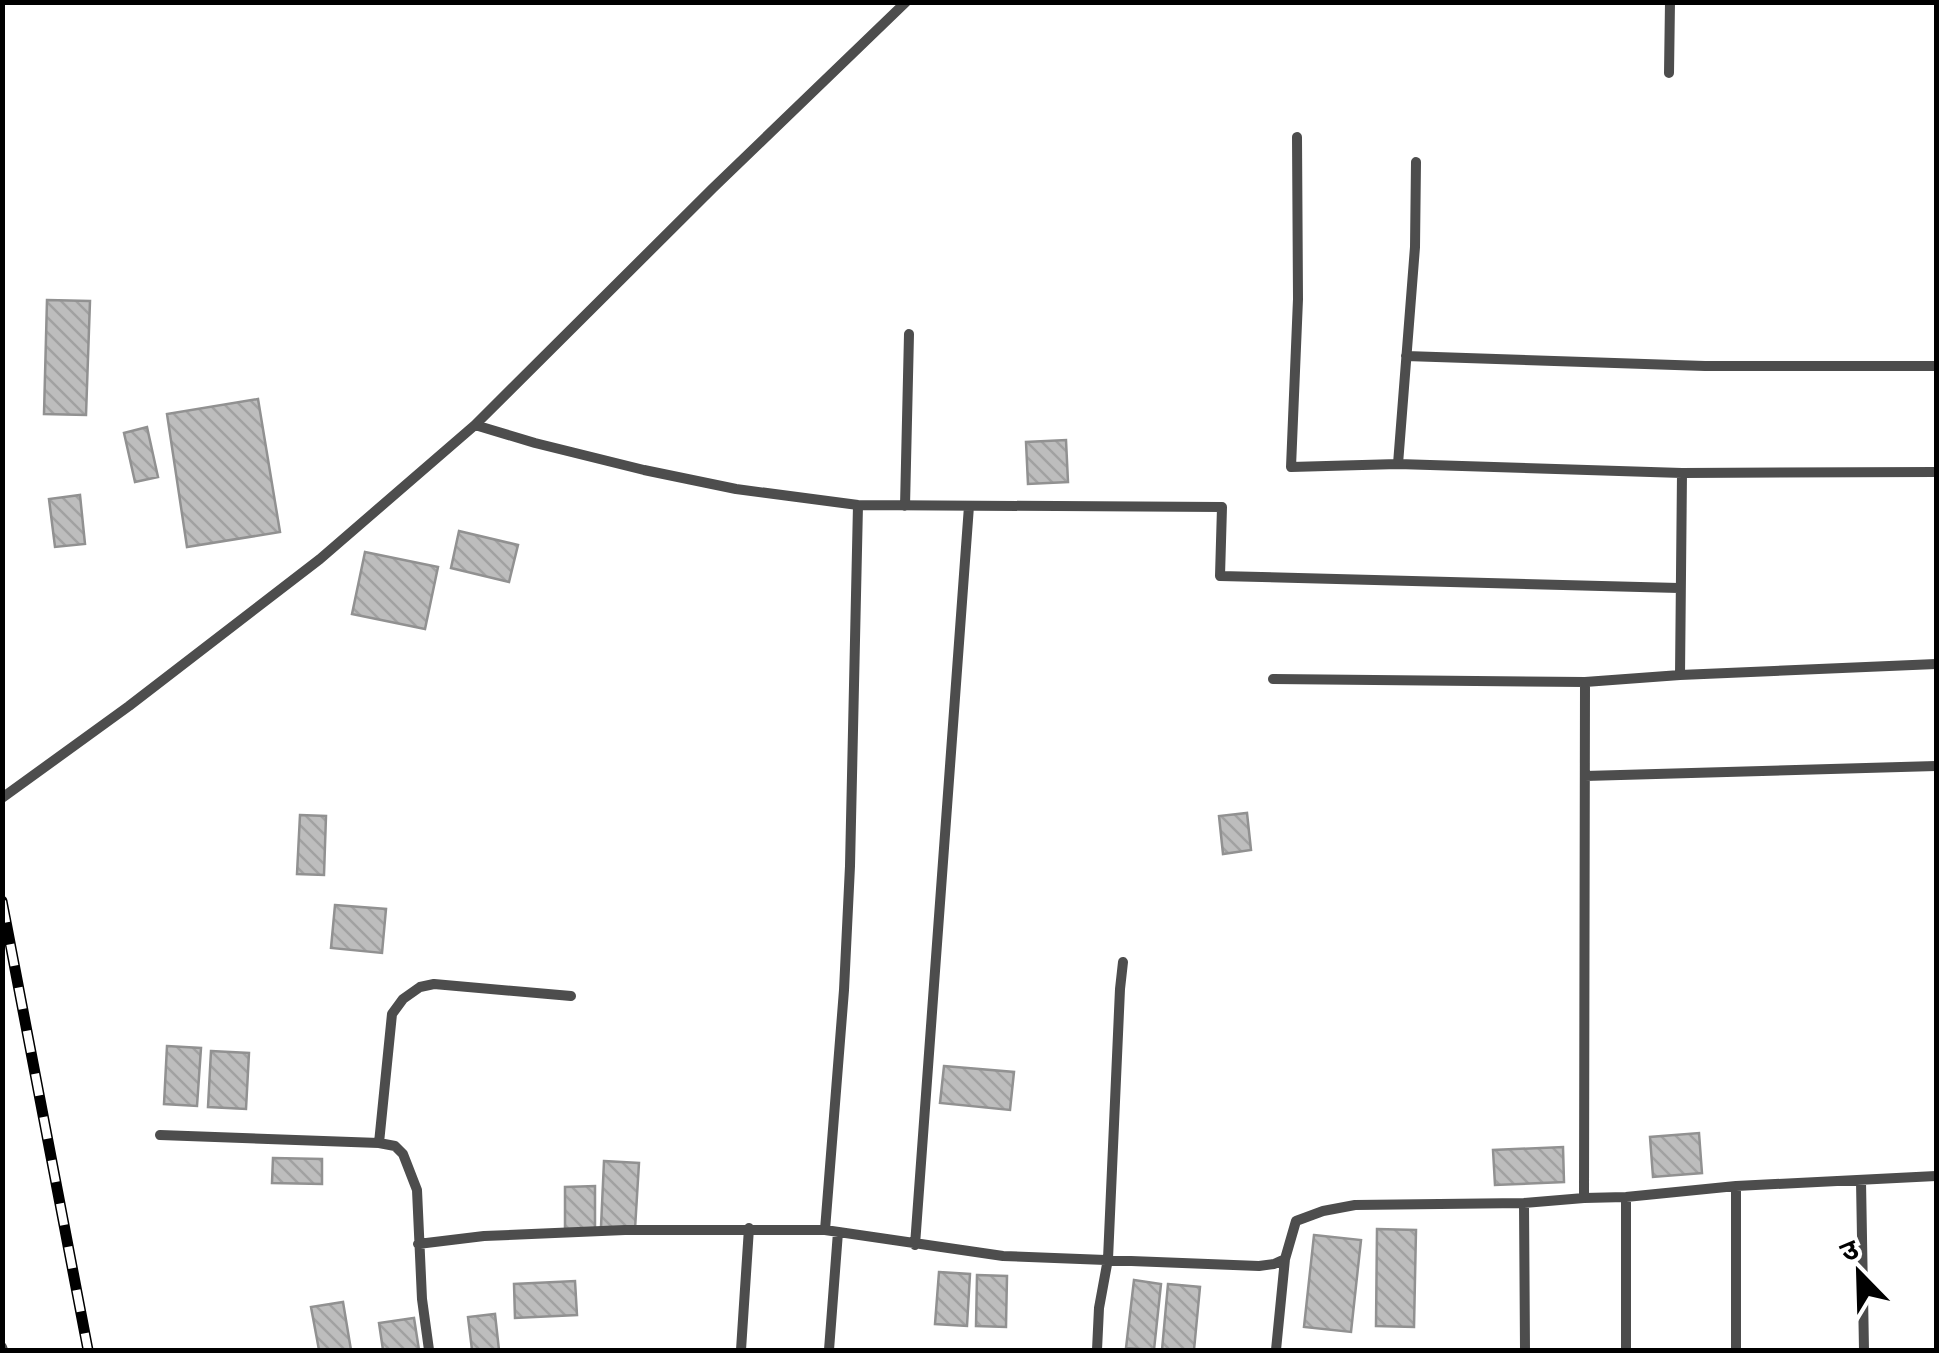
<svg xmlns="http://www.w3.org/2000/svg" width="1939" height="1353" font-family="Inter,'Noto Sans Devanagari',sans-serif">
  <style>
    .building { fill: url(#building-back-hatch); stroke: #919191; stroke-width: 2.5 }
    .lines { fill: none; stroke-linecap: round; stroke-linejoin: round }
    .minor { stroke: #4d4d4d; stroke-width: 10 }
    .rail-casing { stroke: #000; stroke-width: 11 }
    .rail { stroke: #fff; stroke-width: 8; stroke-dasharray: 22; stroke-linecap: butt }
  </style>
  <defs>
    <pattern id="building-back-hatch" width="6" height="6" patternUnits="userSpaceOnUse" patternTransform="scale(2.5)"><rect width="6" height="6" fill="#bdbdbd"/><path d="M-1 5l2 2M0 0l6 6M5-1l2 2" fill="none" stroke="#a1a1a1"/></pattern>
  </defs>
  <rect width="100%" height="100%" fill="#fff"/>
  <path class="building" d="M47,300L90,301L86,415L44,414Z
    M258,399L280,532L187,547L167,414Z
    M147,427L158,477L135,482L124,433Z
    M1066,440L1068,482L1028,484L1026,442Z
    M80,495L85,544L55,547L49,499Z
    M459,531L518,545L509,582L451,568Z
    M365,552L438,567L425,629L352,614Z
    M1247,813L1251,850L1223,854L1219,816Z
    M300,815L326,816L324,875L297,874Z
    M335,905L386,909L382,953L331,948Z
    M167,1046L201,1048L197,1106L164,1104Z
    M211,1051L249,1053L246,1109L208,1107Z
    M944,1066L1014,1072L1010,1110L940,1103Z
    M1699,1133L1702,1173L1653,1177L1650,1137Z
    M1563,1147L1564,1182L1495,1185L1493,1150Z
    M273,1158L322,1159V1184L272,1183Z
    M604,1161L639,1163L635,1229L601,1227Z
    M595,1186V1229H565V1187Z
    M1377,1229L1416,1230L1414,1327L1376,1326Z
    M1314,1235L1361,1240L1351,1332L1304,1327Z
    M939,1272L970,1274L967,1326L935,1324Z
    M977,1275L1007,1276L1006,1327L976,1326Z
    M1134,1280L1161,1284L1154,1350L1126,1348Z
    M575,1281L577,1315L515,1318L514,1284Z
    M1168,1284L1200,1287L1194,1350H1162Z
    M343,1302L351,1350H319L311,1307Z
    M495,1314L499,1350H472L468,1317Z
    M414,1318L419,1350H383L379,1323Z"/>
  <g class="lines">
    <path class="minor" d="M1669,73L1670,2
      M1297,137L1298,299L1291,467L1398,464L1415,247L1416,162
      M1406,356L1705,366H1936
      M475,425L535,443L644,470L736,489L858,505L1222,507L1220,576L1679,588
      M1398,464L1682,473L1936,472
      M1682,473L1680,675L1936,664
      M905,506L909,334
      M1273,679L1585,682L1584,1198
      M1585,682L1680,675
      M1585,776L1936,766
      M2,798L129,706L320,559L475,425L713,188L906,2
      M160,1135L379,1143L395,1146L403,1154L417,1190L422,1299L429,1350
      M379,1143L392,1014L403,999L420,987L434,984L571,996
      M1861,1181L1864,1350
      M1626,1197V1350
      M1524,1203L1525,1350
      M825,1230L844,990L850,866L858,505
      M418,1244L484,1236L625,1230H825L1003,1256L1259,1266L1274,1264L1285,1259L1296,1221L1323,1211L1355,1205L1524,1203L1584,1198L1626,1197L1736,1186L1936,1176
      M915,1245L969,506
      M2,1347L3,1350
      M741,1350L749,1228
      M829,1350L838,1232
      M1097,1350L1099,1308L1108,1259L1120,989L1123,962
      M1276,1350L1285,1259
      M1736,1350V1186"/>
    <g class="rail-casing">
      <path id="rail" d="M2,901L88,1350"/>
    </g>
    <use href="#rail" class="rail"/>
  </g>
  <rect width="1939" height="1353" fill="none" stroke="#000000" stroke-width="10"/>
  <g transform="translate(1859 1273) rotate(337)" stroke="#ffffff" stroke-width="8" paint-order="stroke">
  <path d="M0-8L18 38L0 25L-18 38Z" fill="#000000"/>
  <text y="-15" font-size="28" font-weight="bold" text-anchor="middle" fill="#000000">उ</text>
  </g>
</svg>
